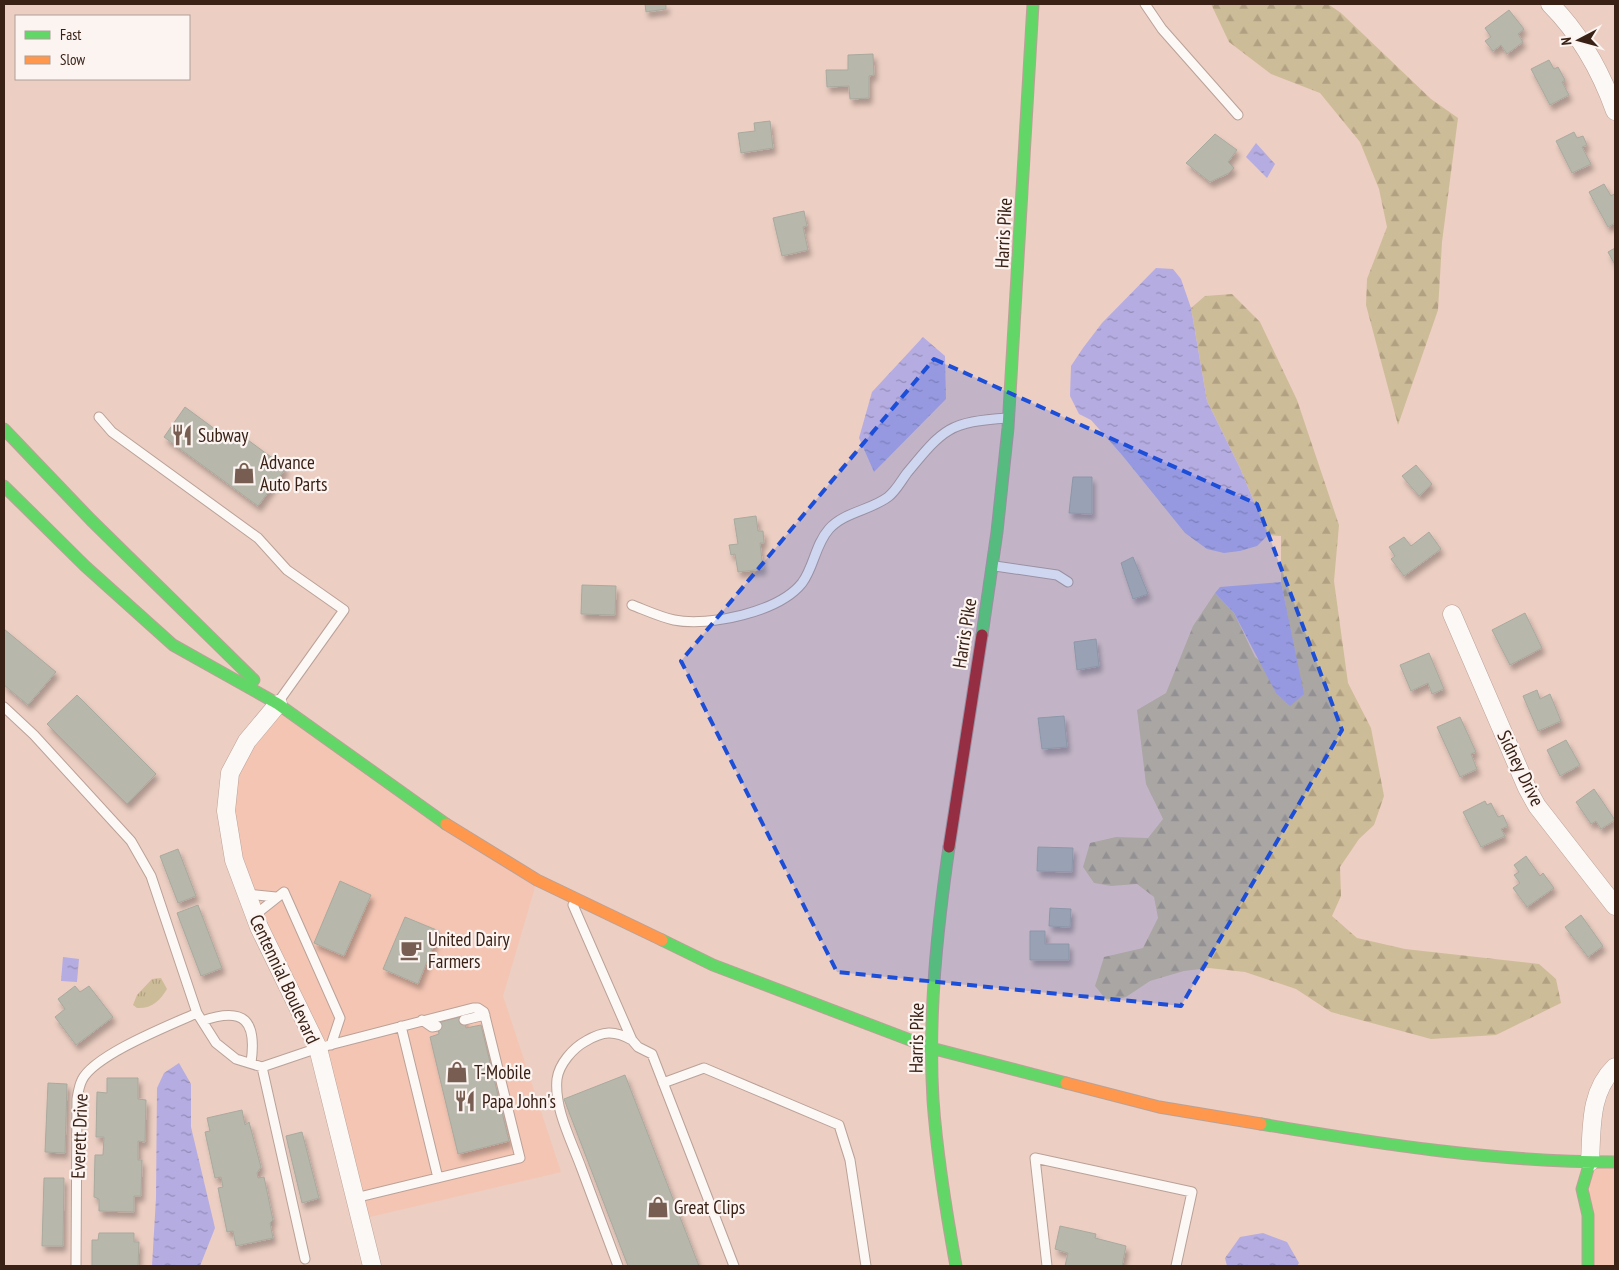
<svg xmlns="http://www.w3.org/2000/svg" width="1619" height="1270" font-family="'PT Sans Narrow',sans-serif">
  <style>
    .built { fill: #f4c5b3 }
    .grass { fill: url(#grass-tufts) }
    .forest { fill: url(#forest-firs) }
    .water { fill: url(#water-ripples) }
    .building { fill: #b8b7ac; stroke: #a9a99e; filter: url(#shadow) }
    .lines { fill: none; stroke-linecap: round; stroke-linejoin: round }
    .lane-casing { stroke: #baa197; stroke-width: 11 }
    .street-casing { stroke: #baa197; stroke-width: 19 }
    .fast-casing { stroke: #baa197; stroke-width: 13 }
    .slow-casing { stroke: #baa197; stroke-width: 13 }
    .jam-casing { stroke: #baa197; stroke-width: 13 }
    .lane { stroke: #fcf8f6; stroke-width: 9 }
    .street { stroke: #fcf8f6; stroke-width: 18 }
    .fast { stroke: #63d668; stroke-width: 11 }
    .slow { stroke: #ff974d; stroke-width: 11 }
    .jam { stroke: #b3261e; stroke-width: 11 }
    .marked { fill: #1d4ed8; fill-opacity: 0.2; stroke: #1d4ed8; stroke-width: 4; stroke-dasharray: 10 6; stroke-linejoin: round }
    .labels { text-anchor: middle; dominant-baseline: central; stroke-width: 4.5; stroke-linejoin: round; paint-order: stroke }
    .street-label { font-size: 19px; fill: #3a2116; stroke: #fbf4f1 }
    .poi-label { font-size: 19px; fill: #3a2116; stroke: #fbf4f1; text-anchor: start }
  </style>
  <defs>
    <pattern id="grass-tufts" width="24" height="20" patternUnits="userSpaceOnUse" patternTransform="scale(1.25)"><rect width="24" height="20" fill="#cdbc98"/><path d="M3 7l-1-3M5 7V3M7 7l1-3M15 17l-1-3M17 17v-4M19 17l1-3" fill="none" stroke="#b1a182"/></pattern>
    <pattern id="forest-firs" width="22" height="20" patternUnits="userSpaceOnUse" patternTransform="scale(1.25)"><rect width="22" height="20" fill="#cdbc98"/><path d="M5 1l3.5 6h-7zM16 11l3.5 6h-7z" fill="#b1a182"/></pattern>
    <pattern id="water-ripples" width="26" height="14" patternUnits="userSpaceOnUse" patternTransform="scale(1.25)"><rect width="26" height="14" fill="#b5ace2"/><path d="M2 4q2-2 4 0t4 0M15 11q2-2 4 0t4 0" fill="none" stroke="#948cb6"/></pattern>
    <filter id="shadow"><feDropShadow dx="3" dy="5.5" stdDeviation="2.5" flood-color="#0004"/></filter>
  </defs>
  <rect width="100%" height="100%" fill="#eccec2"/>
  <path class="built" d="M278,704L537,880L503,996L561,1172L361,1219L318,1048L259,927L226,811L247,741Z
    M1590,1162H1615V1266H1588Z"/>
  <path class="grass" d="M161,978L167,989C160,1001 151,1009 137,1008L133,1005L137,995L152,979Z"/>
  <path class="forest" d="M1211,4H1328L1341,13L1431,99L1458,118L1442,242L1438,310L1398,425L1366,305L1367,279L1387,227L1379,189L1360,142L1320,93L1271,74L1229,42Z
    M1232,294L1260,322L1297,400L1339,525L1334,581L1348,683L1371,728L1384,796L1374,825L1359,839L1340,867L1341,896L1332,916L1357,938L1405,949L1539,964L1556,979L1561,1003L1496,1035L1431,1039L1331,1012L1296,989L1245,972L1209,968L1184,971L1150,981L1126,997L1108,1002L1095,986L1104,957L1143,948L1158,918L1154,897L1137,884L1111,886L1094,883L1083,867L1090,843L1116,837L1148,838L1163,819L1146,784L1137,710L1166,693L1193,626L1215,593L1234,613L1255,657L1303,694L1281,582V536L1268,535L1240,468L1207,401L1191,308L1205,296Z"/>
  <path class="water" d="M1256,143L1275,164L1267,178L1246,157Z
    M1156,268L1173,269L1181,279L1191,308L1207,401L1240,468L1268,535L1257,546L1240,551L1224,553L1207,549L1185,533L1122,455L1091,420L1079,414L1070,396L1071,366L1083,348L1102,323Z
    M923,337L945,356L946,399L874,472L859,438L872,392Z
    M1281,582L1304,694L1290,706L1276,693L1234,613L1215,593L1220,587Z
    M63,957L79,959L77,982L61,981Z
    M179,1063L191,1084V1127L215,1228L200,1266H152L156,1198L157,1088L164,1073Z
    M1263,1233L1287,1242L1299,1263L1297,1266H1227L1225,1258L1240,1237Z"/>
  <path class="building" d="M645,4H666V9L646,12Z
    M1509,10L1524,29L1518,34L1523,42L1507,54L1501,45L1493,51L1485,41L1491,37L1485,28Z
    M873,54L874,75L869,76V98L850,99L849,86L827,87L826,70H848V55Z
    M1549,60L1554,69L1558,67L1565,80L1562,82L1569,95L1550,105L1531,69Z
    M770,121L773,148L741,153L738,133L755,131L754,123Z
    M1574,132L1577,138L1583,136L1587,145L1582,147L1591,164L1572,173L1556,141Z
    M1215,134L1237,150L1228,162L1234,168L1229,173L1210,182L1186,163Z
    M1604,184L1611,196L1614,194L1615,196V223L1608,227L1589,192Z
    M804,211L807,226L803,227L808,250L782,256L773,218Z
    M1615,248V265L1608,252Z
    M185,407L231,441L237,432L286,468L258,506L164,437Z
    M1416,465L1432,484L1419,496L1402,476Z
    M1073,477H1092V514L1069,513Z
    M756,516L758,531H763L764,543H760L763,569L738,572L735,554L731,555L729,545L738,544L734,519Z
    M1429,532L1441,549L1404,576L1391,559L1395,556L1389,547L1404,537L1411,546Z
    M1133,557L1148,594L1133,599L1121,563Z
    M582,585L616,586L615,615L581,614Z
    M1525,613L1542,648L1510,665L1492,630Z
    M4,629L56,672L28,705L4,685Z
    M1096,639L1099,666L1077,670L1074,642Z
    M1429,653L1444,689L1432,694L1428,683L1411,691L1400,665Z
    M1537,690L1540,699L1550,694L1561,721L1538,731L1523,696Z
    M77,695L156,774L127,804L47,724Z
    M1064,716L1067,747L1042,749L1038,718Z
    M1460,717L1476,752L1471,754L1477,769L1460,777L1437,727Z
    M1566,740L1580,765L1560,776L1547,750Z
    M1594,789L1615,820L1601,829L1596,821L1591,824L1576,802Z
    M1485,801L1487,805L1491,803L1498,817L1503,815L1508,826L1501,829L1505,836L1481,847L1463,812Z
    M1038,847L1073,848L1072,872L1037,871Z
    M178,849L196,896L178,903L160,856Z
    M1526,856L1540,876L1543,873L1554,888L1527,907L1513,888L1520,883L1514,875L1519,872L1514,865Z
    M340,881L371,895L344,956L314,943Z
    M198,905L222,968L201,976L177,913Z
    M1050,908L1071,909L1070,927L1049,926Z
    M1581,915L1603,946L1588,957L1565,927Z
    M405,917L439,931L418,984L383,969Z
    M1030,931H1045V944H1069V960H1030Z
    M75,986L80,992L89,986L113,1017L76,1045L55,1017L65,1009L58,999Z
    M463,1016L466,1028L481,1025L509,1141L458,1154L430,1037L439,1034L437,1023Z
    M625,1075L699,1266H628L564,1099Z
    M107,1078H138V1099L146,1100L145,1142L138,1141V1160H142L141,1196H134V1212L99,1211V1199L94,1197L95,1155H103L104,1137H96L97,1092L107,1093Z
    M48,1083L67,1084L65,1153L45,1152Z
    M242,1110L245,1125L249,1122L261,1167L257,1173L258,1178L264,1177L273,1220L270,1223L273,1238L236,1246L233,1231L227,1232L218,1188L223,1187L221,1177L215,1178L205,1132L210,1131L207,1118Z
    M302,1132L319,1198L302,1203L286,1136Z
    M44,1178H64L63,1246H42Z
    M1060,1226L1096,1234L1095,1238L1126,1246L1122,1266H1065L1068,1253L1055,1249Z
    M99,1233H134V1242H139L138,1266H92V1240H98Z"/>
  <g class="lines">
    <g class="lane-casing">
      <path id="lane" d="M1145,4L1162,29L1238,115
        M99,417L112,432L258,538L287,570L344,610L279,701
        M995,566L1057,575L1068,582
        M632,605C645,610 660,617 674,620C709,627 779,612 802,583C814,567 815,545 829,529C844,512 871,510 888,497C896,491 901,481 907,473C944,428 949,422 1008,418
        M4,707L34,735L131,841L151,876L197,1013L216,1043L236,1059L262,1067L318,1048L473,1008H478L484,1012L520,1158L355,1198
        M247,894L276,897
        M573,905L632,1040L638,1047L652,1054L734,1266
        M255,915L284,892L340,1018L331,1045
        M422,1020L432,1027L437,1026
        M464,1020L485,1015
        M202,1021C245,1006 257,1021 251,1063
        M401,1026L438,1178
        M262,1067L305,1259
        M663,1083L704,1068L839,1125L850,1160L866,1266
        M76,1266L77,1099C78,1093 79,1086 82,1080C94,1055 170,1025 197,1013
        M618,1266C606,1233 593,1200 581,1167C571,1140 554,1108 557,1079C559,1064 573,1048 586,1041C603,1031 614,1030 632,1040
        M1047,1266L1035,1158L1192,1192L1176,1266"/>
    </g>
    <g class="street-casing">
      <path id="street" d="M1550,4C1579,33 1601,72 1615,111
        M1452,614L1527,788L1537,806L1615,906
        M278,704L247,741L230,773L226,811L234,860L259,927L318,1048L372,1266
        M1590,1162C1592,1128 1589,1092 1615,1067"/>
    </g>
    <g class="fast-casing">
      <path id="fast" d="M4,429L91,520L254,680
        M4,486L85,566L173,645L278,704L446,824
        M982,635L997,532L1008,428L1033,4
        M949,847C937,930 928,1016 933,1100C937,1156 946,1211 956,1266
        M662,940L713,965L931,1048L1066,1083
        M1261,1124C1379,1144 1495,1162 1615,1162
        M1588,1266V1215L1582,1189L1590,1162"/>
    </g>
    <g class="slow-casing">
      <path id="slow" d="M446,824L537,880L662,940
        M1066,1083L1159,1107L1261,1124"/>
    </g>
    <g class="jam-casing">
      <path id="jam" d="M949,847L982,635"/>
    </g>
    <use href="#lane" class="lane"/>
    <use href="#street" class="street"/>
    <use href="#fast" class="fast"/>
    <use href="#slow" class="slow"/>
    <use href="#jam" class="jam"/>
  </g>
  <path class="marked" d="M934,359L1257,504L1342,730L1181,1006L837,972L681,661Z"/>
  <defs>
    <g id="restaurant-bare" transform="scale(1.725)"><path d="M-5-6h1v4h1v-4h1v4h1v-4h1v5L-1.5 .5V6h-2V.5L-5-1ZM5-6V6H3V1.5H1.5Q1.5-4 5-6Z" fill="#785e52" stroke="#fbf4f1" stroke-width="2.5" paint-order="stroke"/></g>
    <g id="shop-bare" transform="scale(1.725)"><path d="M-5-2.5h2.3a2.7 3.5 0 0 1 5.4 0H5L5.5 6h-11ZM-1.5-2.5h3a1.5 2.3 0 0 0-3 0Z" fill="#785e52" stroke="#fbf4f1" stroke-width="2.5" paint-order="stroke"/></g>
    <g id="cafe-bare" transform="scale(1.725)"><path d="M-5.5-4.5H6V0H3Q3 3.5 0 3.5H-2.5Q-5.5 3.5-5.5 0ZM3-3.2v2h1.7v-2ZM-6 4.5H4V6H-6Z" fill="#785e52" stroke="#fbf4f1" stroke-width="2.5" paint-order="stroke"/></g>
  </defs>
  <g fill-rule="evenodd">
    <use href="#restaurant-bare" x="182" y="435"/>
    <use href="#shop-bare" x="244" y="473"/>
    <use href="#cafe-bare" x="411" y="950"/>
    <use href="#shop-bare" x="457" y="1072"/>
    <use href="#restaurant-bare" x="465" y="1101"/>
    <use href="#shop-bare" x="658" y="1207"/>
  </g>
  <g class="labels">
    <g class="street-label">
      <text transform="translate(1003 233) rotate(-87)">Harris Pike</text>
      <text transform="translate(964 633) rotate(-81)">Harris Pike</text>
      <text transform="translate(1521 768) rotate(64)">Sidney Drive</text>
      <text transform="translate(285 979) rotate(65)">Centennial Boulevard</text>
      <text transform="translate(916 1038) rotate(-89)">Harris Pike</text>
      <text transform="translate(79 1136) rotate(-88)">Everett Drive</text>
    </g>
    <g class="poi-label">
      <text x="198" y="435">Subway</text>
      <text x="260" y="462">Advance<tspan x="260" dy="22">Auto Parts</tspan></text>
      <text x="428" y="939">United Dairy<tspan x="428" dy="22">Farmers</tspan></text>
      <text x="474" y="1072">T-Mobile</text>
      <text x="482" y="1101">Papa John's</text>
      <text x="674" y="1207">Great Clips</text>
    </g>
  </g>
  <rect width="1619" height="1270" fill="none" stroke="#3a2116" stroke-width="10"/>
  <rect x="15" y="15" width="175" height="65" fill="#fbf4f1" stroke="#aea099"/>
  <rect x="25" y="31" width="25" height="8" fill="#63d668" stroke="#aea099"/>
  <text x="60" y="40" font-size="15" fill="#3a2116">Fast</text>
  <rect x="25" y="56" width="25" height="8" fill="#ff974d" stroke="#aea099"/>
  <text x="60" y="65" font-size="15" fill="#3a2116">Slow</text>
  <g transform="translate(1579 40) rotate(264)" stroke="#fbf4f1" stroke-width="4" paint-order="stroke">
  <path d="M0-4L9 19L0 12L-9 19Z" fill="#3a2116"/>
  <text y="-8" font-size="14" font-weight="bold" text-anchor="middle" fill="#3a2116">N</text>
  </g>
</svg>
